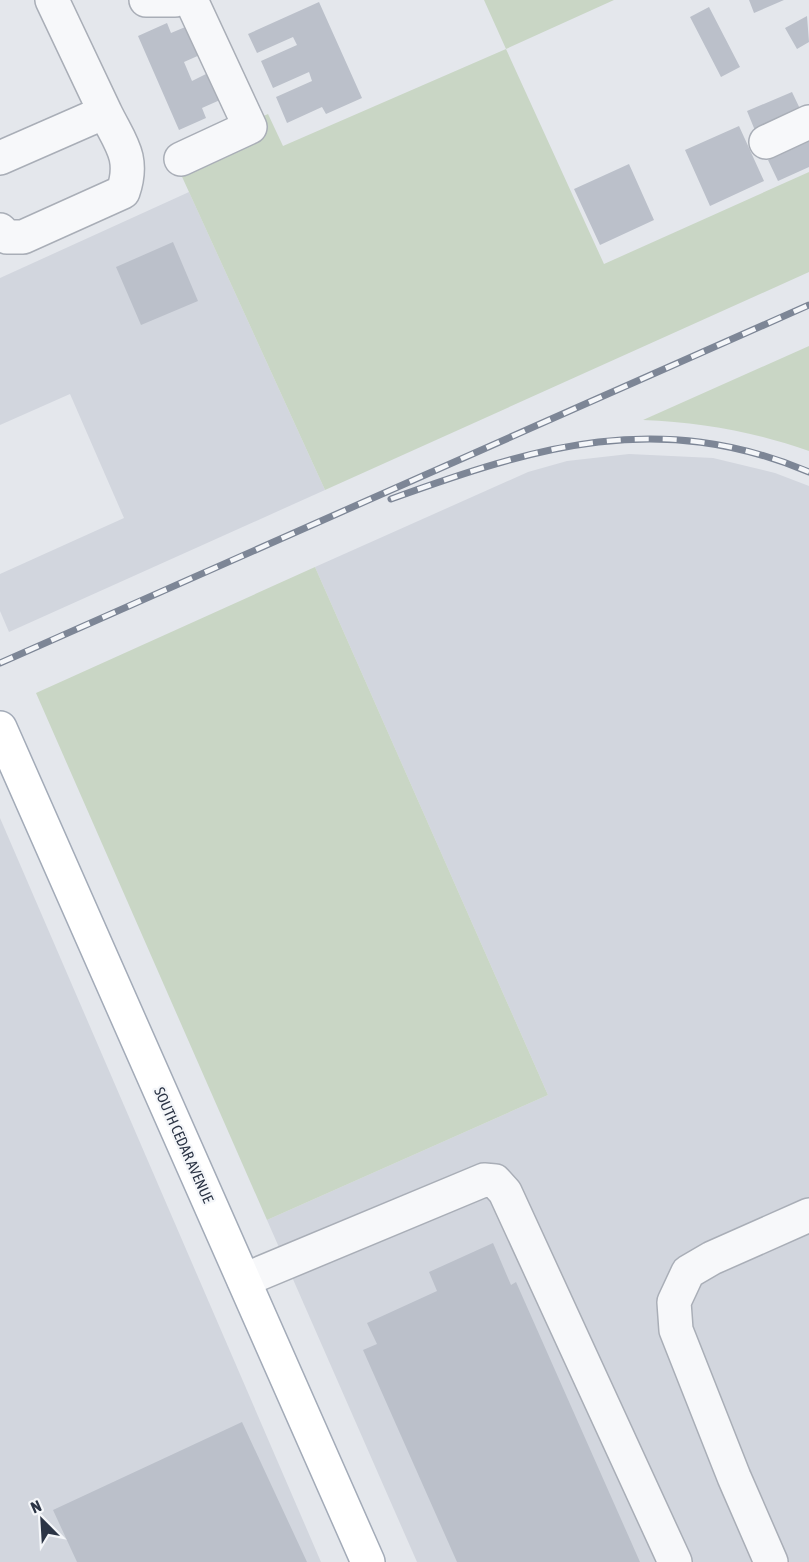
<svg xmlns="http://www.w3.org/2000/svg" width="809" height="1562" font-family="'Asap Condensed',sans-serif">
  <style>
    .built { fill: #d2d6de }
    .green { fill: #c9d6c5 }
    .building { fill: #bbc0ca }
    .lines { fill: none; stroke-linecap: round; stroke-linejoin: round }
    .minor-casing { stroke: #a9aeb7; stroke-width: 36 }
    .major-casing { stroke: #a3abb8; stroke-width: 36 }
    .minor { stroke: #f7f8fa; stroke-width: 33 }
    .major { stroke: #fff; stroke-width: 33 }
    .rail-casing { stroke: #7d8696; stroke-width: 7 }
    .rail { stroke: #f4f6f9; stroke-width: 4.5; stroke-dasharray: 14; stroke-linecap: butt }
    .labels { text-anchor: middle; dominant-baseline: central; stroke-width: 4.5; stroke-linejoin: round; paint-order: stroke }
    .street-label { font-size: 15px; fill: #2b3445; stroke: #f4f6f9 }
  </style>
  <rect width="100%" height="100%" fill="#e4e7ec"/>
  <path class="built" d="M189,192L325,490L9,632L0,611V574L124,518L70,394L0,425V278Z
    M629,454L713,458L775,473L809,486V1562H417L267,1220L548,1095L315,567L528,472L567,461Z
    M0,818L321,1562H0Z"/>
  <path class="green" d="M484,0H614L506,49L604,264L809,172V272L325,490L173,157L268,114L283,146L506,49Z
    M809,346V451C754,432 701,422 643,420Z
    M315,567L548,1095L267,1220L36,693Z"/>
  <path class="building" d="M749,0H784L754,13Z
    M319,2L362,98L326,114L322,107L287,123L276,97L312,81L309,72L273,88L261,61L297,45L293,37L257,53L248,34Z
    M709,7L740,67L721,77L690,17Z
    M807,16L809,42L797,49L785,28Z
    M167,23L171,33L190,25L202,54L184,62L192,81L208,73L220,100L202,108L206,118L179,130L138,36Z
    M792,92L802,113L756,133L747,111Z
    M739,126L764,181L710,206L685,150Z
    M809,141V167L778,181L768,160Z
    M629,164L654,220L600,245L574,189Z
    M173,242L198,301L141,325L116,267Z
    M493,1243L511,1285L516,1282L640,1562H457L363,1350L377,1344L367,1323L437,1291L429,1272Z
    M242,1422L307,1562H77L53,1510Z"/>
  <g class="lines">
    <g class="minor-casing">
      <path id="minor" d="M146,0H175
        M766,142L809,122
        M0,158L105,112L52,0
        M181,159L250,127L191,0
        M0,230L7,237H23L123,192C135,157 120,143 105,112
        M244,1280L484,1180L495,1181L505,1192L675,1562
        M771,1562L734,1477L676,1330L674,1302L688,1272L712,1258L809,1215"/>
    </g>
    <g class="major-casing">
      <path id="major" d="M0,728L368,1562"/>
    </g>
    <use href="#minor" class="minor"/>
    <use href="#major" class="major"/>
    <g class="rail-casing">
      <path id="rail" d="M391,499C537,446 659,409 809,472
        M0,663L809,305"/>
    </g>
    <use href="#rail" class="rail"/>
  </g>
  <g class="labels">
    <g class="street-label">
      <text transform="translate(184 1145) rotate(66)">SOUTH CEDAR AVENUE</text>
    </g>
  </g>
  <g transform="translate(42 1520) rotate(336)" stroke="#f4f6f9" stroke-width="4.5" paint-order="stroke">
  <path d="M0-4.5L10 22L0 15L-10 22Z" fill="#2b3445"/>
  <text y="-9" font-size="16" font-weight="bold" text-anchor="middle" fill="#2b3445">N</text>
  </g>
</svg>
